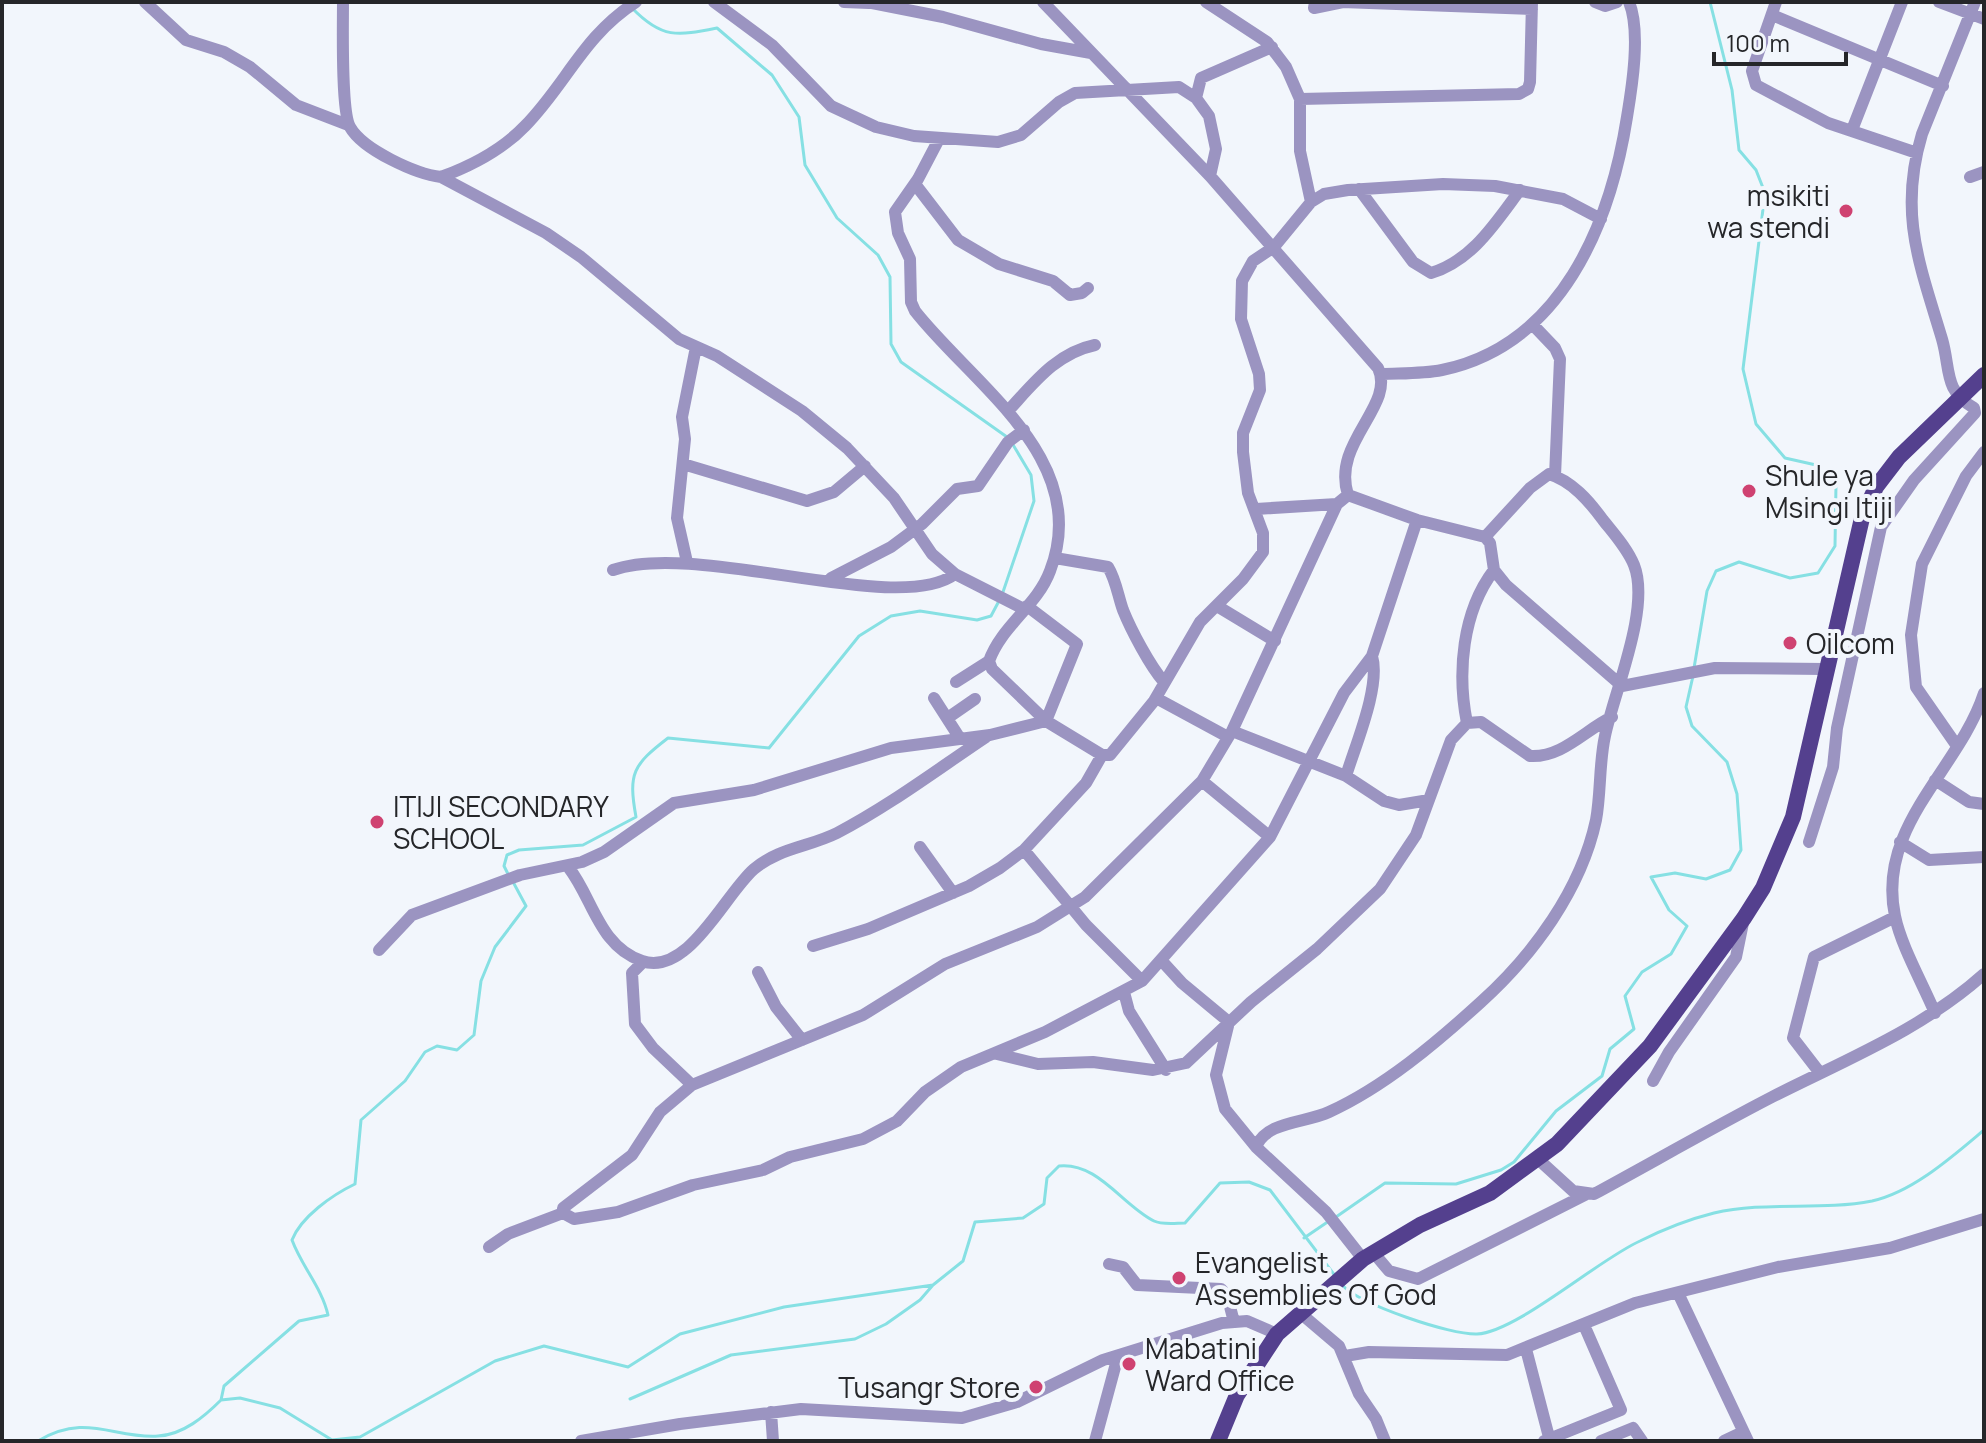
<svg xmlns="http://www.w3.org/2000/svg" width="1986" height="1443" font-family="Manrope,sans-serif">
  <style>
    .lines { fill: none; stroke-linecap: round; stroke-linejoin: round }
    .stream { stroke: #86e0e3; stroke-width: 3 }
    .minor { stroke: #9b94c1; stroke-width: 12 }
    .major { stroke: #54408e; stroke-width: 16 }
    .poi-dot { fill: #cf4271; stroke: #f2f6fc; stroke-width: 3 }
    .labels { text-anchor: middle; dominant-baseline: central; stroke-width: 8; stroke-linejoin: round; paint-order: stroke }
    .poi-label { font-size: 28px; fill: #252629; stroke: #f2f6fc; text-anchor: start }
  </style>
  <rect width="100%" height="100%" fill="#f2f6fc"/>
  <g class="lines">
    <path class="stream" d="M632,8C662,39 677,36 717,28L772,75L799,117L805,165L837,218L878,255L890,277L891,344L901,362L1007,437
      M1003,592L1034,501L1031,475L1012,443
      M1694,668L1707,591L1716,571L1739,562L1790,578L1818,573L1835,546L1836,484L1816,465L1785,458L1756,424L1743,369L1765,193L1756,170L1739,150L1732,90L1710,2
      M508,874L504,866L507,855L519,850L583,845L636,817C628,773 633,765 668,738L769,748L859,636L891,616L920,611L977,620L991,616L1000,599
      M1336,1217L1385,1183L1456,1184L1501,1170L1514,1162L1556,1111L1602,1076L1610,1049L1634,1029L1625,996L1642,972L1671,954L1687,926L1669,910L1651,877L1675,873L1706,879L1730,870L1741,850L1737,794L1727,762L1692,726L1686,707L1693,676
      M1304,1238L1329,1221
      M1343,1286C1362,1305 1450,1335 1477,1334C1517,1332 1599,1259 1640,1241C1662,1230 1690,1219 1714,1213C1765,1201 1821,1211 1872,1201C1913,1192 1953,1156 1984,1130
      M630,1399L731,1355L855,1339L886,1324L920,1300L933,1285
      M221,1400L240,1398L280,1408L332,1440L360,1437L495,1361L544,1346L628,1367L680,1334L784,1307L933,1285L963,1261L975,1222L1023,1218L1044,1204L1047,1178L1059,1166C1098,1162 1122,1205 1154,1221C1162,1225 1176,1223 1185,1223L1220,1183L1249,1182L1270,1190L1336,1277
      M38,1441C86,1412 114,1439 158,1436C183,1435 205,1416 221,1400L224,1386L299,1321L328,1315C322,1288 302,1267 292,1240C301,1217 332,1195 355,1184L361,1120L405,1081L425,1052L437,1046L457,1050L474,1035L481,981L495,947L526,906L512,880"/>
    <path class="minor" d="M145,2L186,40L224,52L250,67L296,105L348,125
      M343,2C343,24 341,111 350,127C363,150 416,174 441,177L546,233L581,257L679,339L717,356L802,411L847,448L894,498L932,554L955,574L1024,609
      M714,2L772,45L831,106L876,127L914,136L998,142L1021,135L1059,102L1075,93L1179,87L1196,98L1209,116L1216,149L1210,176
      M844,2L869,3
      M867,2L943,17L1041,44L1091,53
      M1043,2L1210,176L1378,368C1396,406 1331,442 1348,495L1417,520L1485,537L1490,543L1494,570L1506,585L1622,686L1715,668L1824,669
      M1206,2L1267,42L1286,67L1300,99V151L1311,202
      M1315,2L1314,8L1343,2
      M1342,2L1532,9
      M1595,2L1605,6L1617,2
      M1776,2L1752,71L1756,85L1828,123L1917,153
      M1939,2L1984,19
      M1772,15L1943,86
      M1196,98L1201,78L1272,47
      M1300,99L1519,94L1528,89L1530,82L1532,2
      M1852,130L1902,2
      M939,139L918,179L895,212L898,233L910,259L911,302L915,311C973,385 1093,460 1050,571C1037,606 1002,625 989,661L992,669L1046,721L1077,644L1027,606
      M441,177C471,166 503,149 525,126C567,83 583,36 636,2
      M1970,177L1984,172
      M915,184L958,240L999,264L1053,281L1070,295L1082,293L1088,288
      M1359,189L1413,262L1431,273C1472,261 1496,222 1520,190
      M1534,326L1555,348L1560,359L1555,476
      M1381,374C1401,373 1422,374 1442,370C1561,345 1610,225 1627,117C1632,87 1641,31 1629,2
      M1008,411C1033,384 1056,353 1095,345
      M683,464L807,501L834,492L865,466
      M1348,495L1337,504L1232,731L1202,781L1085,897L1037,927L945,964L863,1015L692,1085L660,1112L632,1155L563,1208V1213L574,1219L618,1212L693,1185L763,1170L790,1157L863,1139L897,1121L925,1092L961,1067L1045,1032L1142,981L1270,837L1344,693L1372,656L1417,520
      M1256,509L1337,504
      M1055,558L1108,567C1116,580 1118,596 1123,610C1131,630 1150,666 1164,682
      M687,562L677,518L685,439L682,417L696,347
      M613,570C696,540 898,617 955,574
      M831,578L891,547L922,524L957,489L978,486L1008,442L1024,430
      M1217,606L1275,641
      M956,682L989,661
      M934,698L959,737
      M1156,698L1228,737
      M949,717L975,699
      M1467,723C1457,673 1462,612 1494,570
      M1232,731L1346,776L1384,801L1399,805L1429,800
      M1957,746L1916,687L1911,635L1922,564L1966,476L1984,452
      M1346,776C1355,746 1381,686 1372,656
      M1935,780L1969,802L1984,804
      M1202,781L1270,837
      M1809,842L1833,767L1837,728L1881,527L1914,480L1975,413L1974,408C1943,390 1951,370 1942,339C1920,265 1898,214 1922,134L1975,2
      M1900,842L1929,860L1984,857
      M920,847L953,893
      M1024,850L1086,925L1142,981
      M569,868C593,899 599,946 642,961C688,977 725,894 754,869C779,848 809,847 837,833C889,806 938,769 986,737
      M813,946L868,929L969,886L1000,868L1024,850L1086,783L1102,755
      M379,950L412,915L520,875L582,862L604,852L674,803L754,790L891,748L990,735L1046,721L1102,755H1110L1154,701L1200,622L1243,579L1263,552V533L1248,493L1243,452V433L1260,390L1259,374L1241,319L1242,281L1253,261L1274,247L1311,202L1324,194L1348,190L1443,184L1495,186L1563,199L1601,219
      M1161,960L1182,983L1229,1022L1216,1075L1225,1109L1256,1147L1326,1212L1363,1259
      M643,962L632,973L635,1024L653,1048L692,1085
      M758,972L776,1007L802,1040
      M1124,992L1129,1011L1166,1070
      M1935,1013C1923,984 1901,946 1895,916C1876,826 1959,770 1984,693
      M997,1054L1038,1064L1093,1062L1153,1070L1186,1063L1251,1002L1317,949L1380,889L1416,835L1451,740L1467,723L1481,722L1530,756C1562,758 1585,730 1612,717
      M1820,1073L1793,1038L1814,957L1895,917
      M1653,1081L1669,1052L1736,957L1744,918
      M1256,1147C1266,1121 1306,1123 1329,1112C1384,1087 1436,1043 1481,1002C1533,955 1581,890 1596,820C1601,793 1599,763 1605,736C1614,692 1651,608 1634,565C1627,548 1614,534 1603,520C1589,501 1572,481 1549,474L1530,488L1485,537
      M1539,1160L1573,1191L1594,1194C1653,1162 1712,1128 1772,1097C1845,1060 1923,1029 1984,974
      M489,1247L508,1234L563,1213
      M1373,1252L1389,1271L1418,1279L1585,1195
      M1109,1264L1123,1267L1137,1285L1221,1289L1227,1295L1234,1322
      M1679,1295L1748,1441
      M1299,1312L1339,1346L1359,1394L1376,1419L1385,1441
      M1526,1349L1550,1441
      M1345,1356L1369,1352L1507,1355L1635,1303L1778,1267L1890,1248L1984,1219
      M771,1412L773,1441
      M581,1441L680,1424L801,1409L962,1418L1017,1402L1103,1360L1222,1323L1247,1321L1277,1334
      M1095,1441L1118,1356
      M1544,1441L1621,1410L1584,1325
      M1601,1441L1633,1428L1642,1441
      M1724,1441L1743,1432"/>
    <path class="major" d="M1218,1441L1237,1395L1277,1334L1363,1259L1420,1225L1490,1193L1557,1144L1650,1046L1744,918L1763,888L1793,817L1862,518L1876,487L1899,457L1984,375"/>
  </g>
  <g class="poi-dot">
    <circle cx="1846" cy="211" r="8"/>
    <circle cx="1749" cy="491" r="8"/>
    <circle cx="1790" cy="643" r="8"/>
    <circle cx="377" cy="822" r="8"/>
    <circle cx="1179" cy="1278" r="8"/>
    <circle cx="1129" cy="1364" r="8"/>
    <circle cx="1036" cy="1387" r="8"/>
  </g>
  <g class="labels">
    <g class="poi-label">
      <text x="1830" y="195" text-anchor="end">msikiti<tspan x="1830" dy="32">wa stendi</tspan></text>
      <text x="1765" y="475">Shule ya<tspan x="1765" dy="32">Msingi Itiji</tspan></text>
      <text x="1806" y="643">Oilcom</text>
      <text x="393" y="806">ITIJI SECONDARY<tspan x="393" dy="32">SCHOOL</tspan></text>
      <text x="1195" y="1262">Evangelist<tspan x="1195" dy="32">Assemblies Of God</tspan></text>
      <text x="1145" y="1348">Mabatini<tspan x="1145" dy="32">Ward Office</tspan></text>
      <text x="1020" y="1387" text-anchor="end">Tusangr Store</text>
    </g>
  </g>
  <rect width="1986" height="1443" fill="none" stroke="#252629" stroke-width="8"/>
  <path d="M1714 52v12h132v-12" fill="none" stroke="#252629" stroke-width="4"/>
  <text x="1726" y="52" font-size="24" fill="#252629" stroke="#f2f6fc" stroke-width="6" paint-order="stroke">100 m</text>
</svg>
